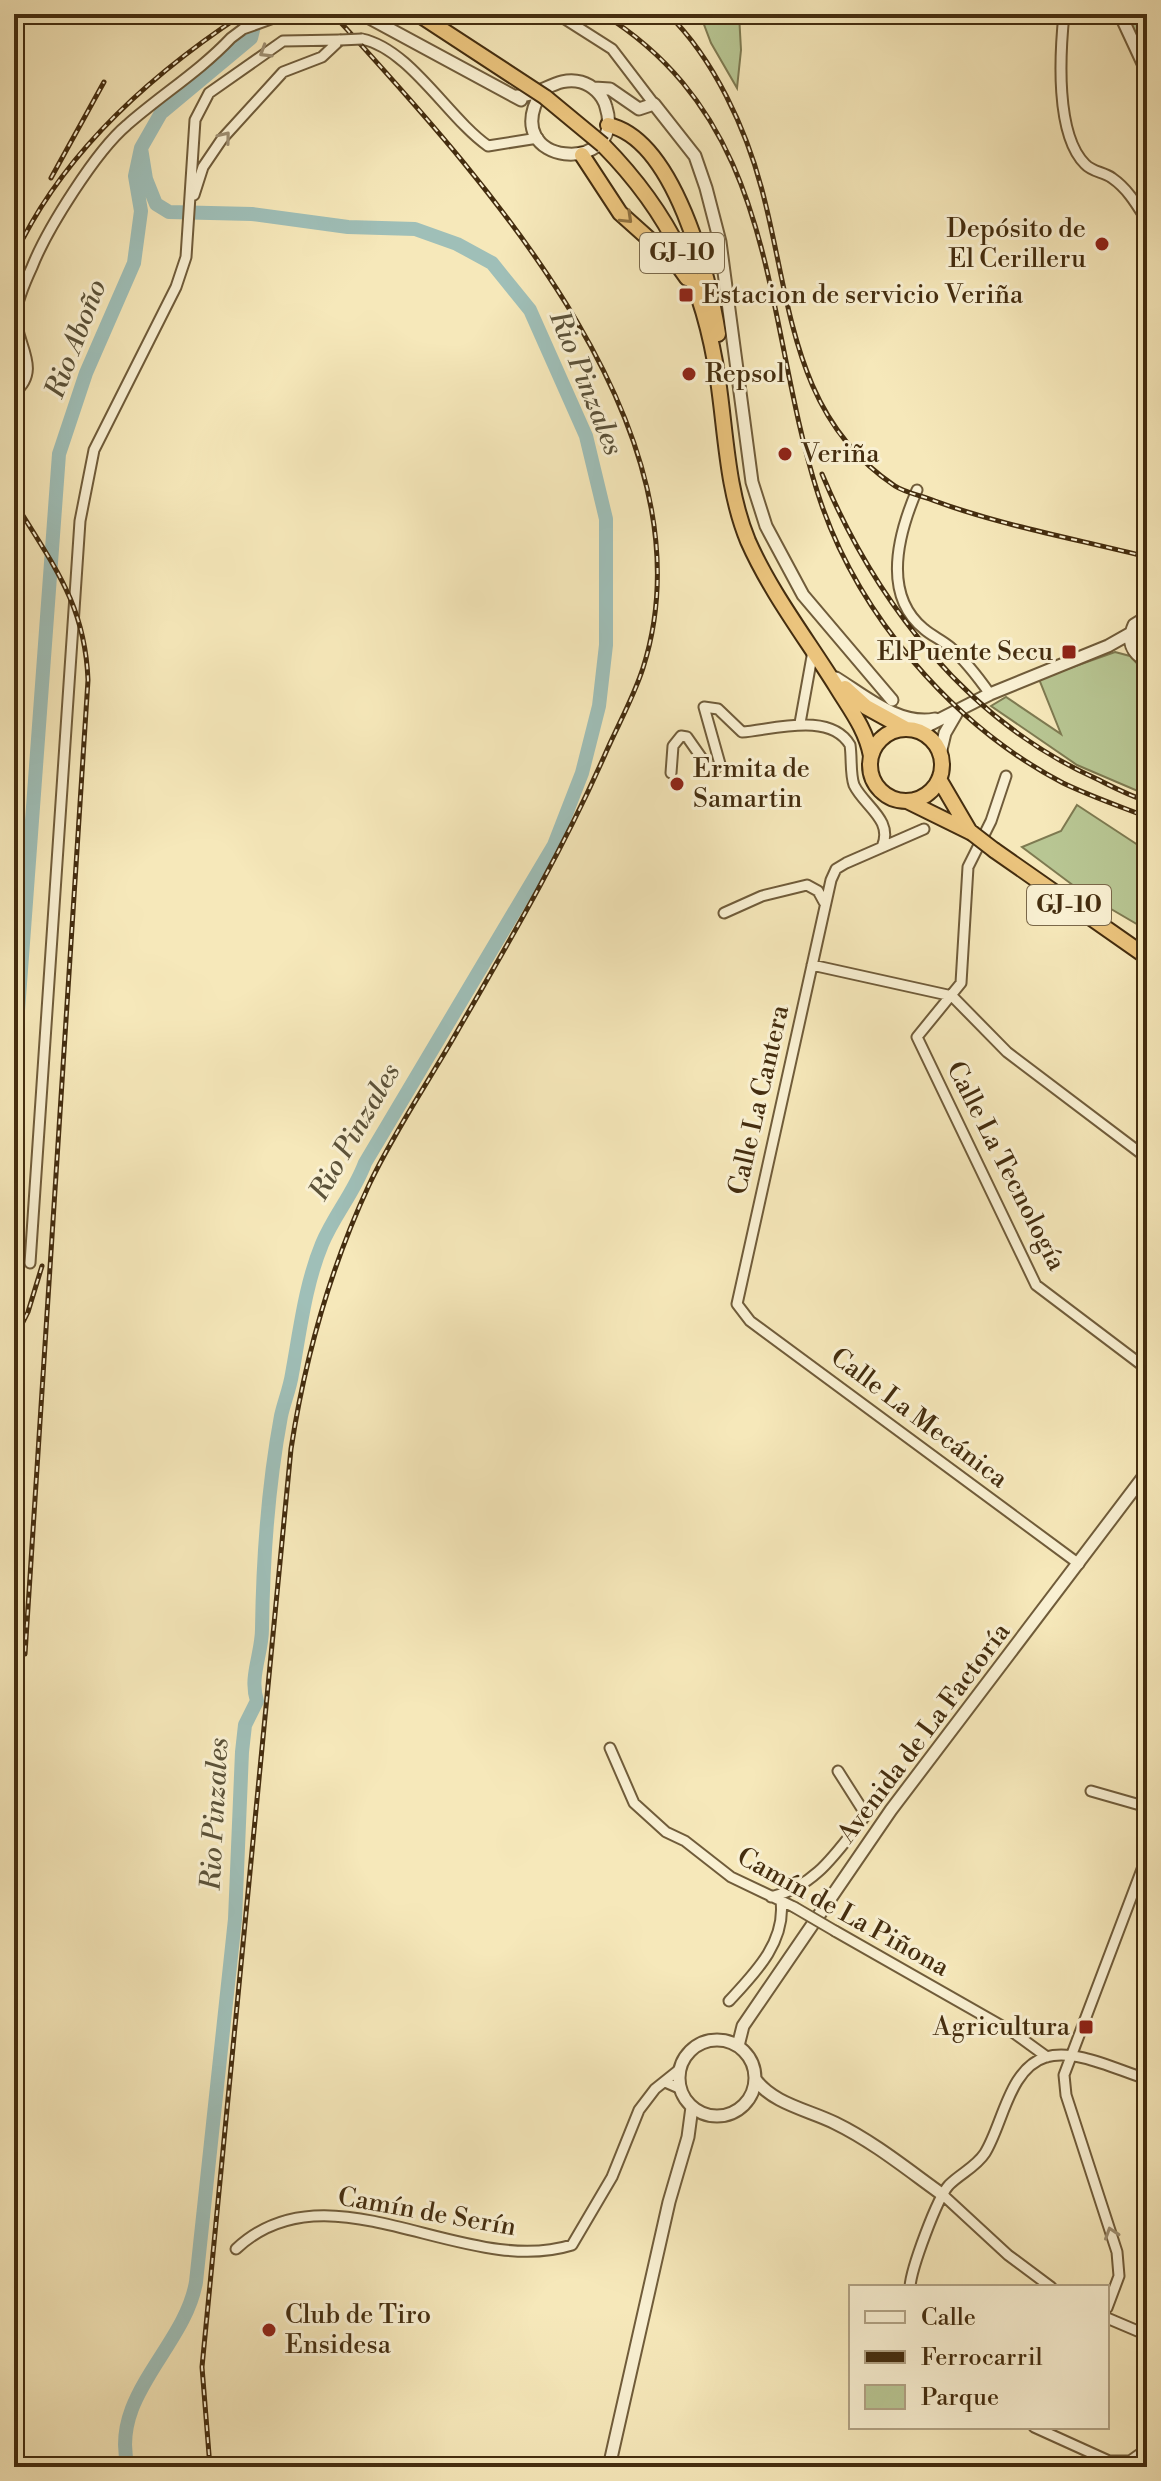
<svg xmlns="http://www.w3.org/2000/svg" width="1161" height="2481" font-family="'Libre Bodoni',serif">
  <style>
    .green { fill: #b8c693; stroke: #7e7a51; stroke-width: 2 }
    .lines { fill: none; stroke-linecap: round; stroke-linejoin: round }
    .river { stroke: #9fbfb8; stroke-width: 14 }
    .minor-casing { stroke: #705c3a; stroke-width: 13 }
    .tertiary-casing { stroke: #705c3a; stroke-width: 15 }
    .trunk-casing { stroke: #442d0f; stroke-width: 18 }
    .minor { stroke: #f9f0d2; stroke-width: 9 }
    .tertiary { stroke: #f9f0d2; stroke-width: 11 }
    .trunk { stroke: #ebc47d; stroke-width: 14 }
    .rail-casing { stroke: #442d0f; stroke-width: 5 }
    .rail { stroke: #f9f0d2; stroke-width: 2; stroke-dasharray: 6; stroke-linecap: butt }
    .minor-bridge-casing { stroke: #705c3a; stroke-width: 13; stroke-linecap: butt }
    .trunk-bridge-casing { stroke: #442d0f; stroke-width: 18; stroke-linecap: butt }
    .minor-bridge { stroke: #f9f0d2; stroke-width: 9 }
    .trunk-bridge { stroke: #ebc47d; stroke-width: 14 }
    .oneway { stroke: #9e8e70 }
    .oneway2 { stroke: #8f7140 }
    .poi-dot { fill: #8f2418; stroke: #f9f0d2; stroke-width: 3 }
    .labels { text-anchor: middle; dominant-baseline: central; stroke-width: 6; stroke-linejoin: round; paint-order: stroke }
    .shield { fill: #f9f0d2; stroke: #7a684a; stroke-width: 2 }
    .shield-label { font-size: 24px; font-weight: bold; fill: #442d0f }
    .poi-label { font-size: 26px; fill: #442d0f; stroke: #f9f0d2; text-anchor: start }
    .street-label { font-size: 26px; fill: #442d0f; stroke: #f9f0d2 }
    .water-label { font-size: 28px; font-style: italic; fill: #5b5239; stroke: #f9f0d2 }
  </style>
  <rect width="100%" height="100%" fill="#f6e8ba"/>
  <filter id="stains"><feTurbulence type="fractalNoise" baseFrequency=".0025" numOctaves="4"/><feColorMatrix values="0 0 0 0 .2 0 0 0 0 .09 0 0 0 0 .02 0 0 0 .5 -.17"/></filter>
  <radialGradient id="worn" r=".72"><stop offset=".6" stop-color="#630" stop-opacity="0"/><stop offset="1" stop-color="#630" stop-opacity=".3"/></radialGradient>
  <path class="green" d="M700,14H739L741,50L737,88L711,43Z
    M1124,14H1147V60Z
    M1115,652L1130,656L1147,674V795L1077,765L991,706L1006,697L1061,734L1039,679Z
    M1077,805L1147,851V930L1082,892L1022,847L1061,831Z"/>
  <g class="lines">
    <path class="river" d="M14,1065L59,454L86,373L134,263L141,211L135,176L141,148L161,113L251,38L257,14
      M128,2467C109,2396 185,2347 196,2282L235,1919L242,1752L245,1725L257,1701C249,1677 262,1654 262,1629C263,1557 268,1486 281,1416C284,1402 290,1388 292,1374C300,1331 305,1285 322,1244C334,1215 354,1193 365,1163L554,845L582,773L599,706L606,645V519L586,436L530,310L492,263L457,244L415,229L348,227L252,214L169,212L156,204L146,179L141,148"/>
    <g class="minor-casing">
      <path id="minor" d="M557,14L612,49L654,104
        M1064,14C1060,53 1055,134 1085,164C1092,172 1104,172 1112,178C1128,189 1137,205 1147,221
        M362,39C410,49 448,118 488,146L538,138
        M194,195L203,167L222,139L283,72L322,57L340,40
        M14,393C44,369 14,342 16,314C17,300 26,280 32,267C47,229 96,151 127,125C161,95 200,71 231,38L243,29L285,14
        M917,490C899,532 881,594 924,629C932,636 942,640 950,647C966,661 978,677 990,694
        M800,723L813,651
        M671,773L673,746L681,736L687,737L708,767L715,769L720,764L704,707L718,709L742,732C772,730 830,711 850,745C852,757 850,774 854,785C864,806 894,820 882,847
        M1006,776L991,821L968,867L961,983L917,1037L1036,1285L1147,1369
        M924,829L846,863L836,869L831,880L737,1304L750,1321L1079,1564
        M724,913L762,896L807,885L818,891L824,902
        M812,965L952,996L1007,1052L1147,1158
        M30,1263L80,521L94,450L176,287L186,257L195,120L209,93L283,41L340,40
        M610,1748L634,1803L666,1832L685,1841L731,1877L794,1907
        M1091,1791L1147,1807
        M771,1897C817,1886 838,1850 866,1815L838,1771
        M835,1931L1014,2033L1047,2057
        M729,2001C755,1973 786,1942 781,1901
        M665,2082L681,2089
        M943,2195L1008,2255L1051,2287
        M236,2249C329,2161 463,2279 572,2245L612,2177L639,2110L655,2089L680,2069
        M910,2287C911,2269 937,2198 949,2185C961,2173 976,2167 985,2153C1003,2124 1009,2068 1046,2057C1076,2048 1119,2071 1147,2079
        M1107,2308L1119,2276L1117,2252L1066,2095L1064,2075L1147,1856
        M1107,2318L1147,2335
        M1034,2427L1109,2461H1130L1147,2449"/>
    </g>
    <g class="tertiary-casing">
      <path id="tertiary" d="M362,14L521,100
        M1120,14L1147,72
        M594,88L610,89L639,109L654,104L695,156L706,188L720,242L752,482L766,526L803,595L892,700
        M517,96C540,97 557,75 581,82C592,85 603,95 606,107C628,176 495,168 542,91
        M1147,617L1134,625C1127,641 1131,653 1147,661
        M836,678C865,696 899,726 935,719
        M917,731L990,694L1108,646L1131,633
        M940,754L945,733L956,714
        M679 2078a38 38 0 1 1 76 0a38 38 0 1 1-76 0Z
        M738,2046L743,2026L891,1810L1147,1472
        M755,2079C773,2104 809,2110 835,2123C874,2142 908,2170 943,2195
        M609,2467L669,2202L688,2137L692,2107"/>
    </g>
    <g class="trunk-casing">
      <path id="trunk" d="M608,125C674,139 709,276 718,334
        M603,145C671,214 704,285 718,380C726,434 727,490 748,541C771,593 806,638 836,686C850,709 866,729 871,756
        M582,155L620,213L677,264L687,278
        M845,688L866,707L906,729
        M870 765a36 36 0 1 1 72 0a36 36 0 1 1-72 0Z
        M939,779L970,832
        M907,801L972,833
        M994,850L1147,957"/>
    </g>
    <use href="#minor" class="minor"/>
    <use href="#tertiary" class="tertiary"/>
    <use href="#trunk" class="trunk"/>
    <g class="rail-casing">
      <path id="rail" d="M603,14C781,125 762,318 818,494C856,613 952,725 1063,783C1090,796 1119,806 1147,817
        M668,14C714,59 746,129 762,190C791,299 791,417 895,486C906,493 923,496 935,501C1003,526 1077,539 1147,557
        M51,178L104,82
        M14,257C61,154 150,75 243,14
        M822,474C876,603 967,721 1097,779C1113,787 1130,796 1147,801
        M14,501C52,564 85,603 88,680L25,1654
        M14,1340L28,1312L42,1266
        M14,1486L22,1551
        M14,1694L17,1642
        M210,2467L202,2367L291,1449C305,1358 330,1269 369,1185C394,1132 429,1081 458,1030C512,937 564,848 607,750C619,723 634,696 643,668C719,430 479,175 333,14"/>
    </g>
    <use href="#rail" class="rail"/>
    <g class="minor-bridge-casing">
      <path id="minor-bridge" d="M340,40L362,39
        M794,1907L835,1931"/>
    </g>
    <g class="trunk-bridge-casing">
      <path id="trunk-bridge" d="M418,14L545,97L603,145
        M972,833L994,850"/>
    </g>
    <use href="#minor-bridge" class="minor-bridge"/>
    <use href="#trunk-bridge" class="trunk-bridge"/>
  </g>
  <defs><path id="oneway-chevron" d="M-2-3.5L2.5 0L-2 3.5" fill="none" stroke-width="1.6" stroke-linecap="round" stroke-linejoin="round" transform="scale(2)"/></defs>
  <g class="oneway">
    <use href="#oneway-chevron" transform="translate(265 52) rotate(148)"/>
    <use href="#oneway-chevron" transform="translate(225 137) rotate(-51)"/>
    <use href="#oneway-chevron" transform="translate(1111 2233) rotate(-108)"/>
  </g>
  <use class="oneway2" href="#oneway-chevron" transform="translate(627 218) rotate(44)"/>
  <g class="poi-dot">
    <circle cx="1102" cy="244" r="8"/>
    <rect x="678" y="287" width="16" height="16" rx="4"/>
    <circle cx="689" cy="374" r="8"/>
    <circle cx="785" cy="454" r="8"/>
    <rect x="1061" y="644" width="16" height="16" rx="4"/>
    <circle cx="677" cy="784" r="8"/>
    <rect x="1078" y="2019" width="16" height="16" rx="4"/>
    <circle cx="269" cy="2330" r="8"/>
  </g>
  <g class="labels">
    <g class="shield">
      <rect x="640" y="233" width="84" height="40" rx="6"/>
      <rect x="1027" y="885" width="84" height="40" rx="6"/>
    </g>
    <g class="shield-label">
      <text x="682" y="253">GJ-10</text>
      <text x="1069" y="905">GJ-10</text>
    </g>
    <g class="poi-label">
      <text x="1086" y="229" text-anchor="end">Depósito de<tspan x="1086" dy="30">El Cerilleru</tspan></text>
      <text x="702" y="295">Estacion de servicio Veriña</text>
      <text x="705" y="374">Repsol</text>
      <text x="801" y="454">Veriña</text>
      <text x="1053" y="652" text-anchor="end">El Puente Secu</text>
      <text x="693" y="769">Ermita de<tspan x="693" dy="30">Samartin</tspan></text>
      <text x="1070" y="2027" text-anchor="end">Agricultura</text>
      <text x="285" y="2315">Club de Tiro<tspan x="285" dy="30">Ensidesa</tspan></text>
    </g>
    <g class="street-label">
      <text transform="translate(759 1100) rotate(-77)">Calle La Cantera</text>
      <text transform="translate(1006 1166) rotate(63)">Calle La Tecnología</text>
      <text transform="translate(919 1418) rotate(37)">Calle La Mecánica</text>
      <text transform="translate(924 1733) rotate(-53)">Avenida de La Factoría</text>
      <text transform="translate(843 1912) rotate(29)">Camín de La Piñona</text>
      <text transform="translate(427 2212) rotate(10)">Camín de Serín</text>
    </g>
    <g class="water-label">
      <text transform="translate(76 339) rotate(-69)">Rio Aboño</text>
      <text transform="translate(586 383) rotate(68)">Rio Pinzales</text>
      <text transform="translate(355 1132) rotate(-60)">Rio Pinzales</text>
      <text transform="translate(215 1814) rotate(-87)">Rio Pinzales</text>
    </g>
  </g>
  <rect width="1161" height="2481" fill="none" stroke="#f6e8ba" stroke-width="48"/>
  <rect x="16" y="16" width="1129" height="2449" fill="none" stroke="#442d0f" stroke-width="4"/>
  <rect x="24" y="24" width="1113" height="2433" fill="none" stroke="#442d0f" stroke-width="2"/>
  <rect x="849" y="2285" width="260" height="144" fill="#f9f0d2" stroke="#b1a284" stroke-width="2"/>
  <rect x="865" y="2311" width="40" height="12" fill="#f9f0d2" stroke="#b1a284" stroke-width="2"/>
  <text x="921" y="2325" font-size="24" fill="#442d0f">Calle</text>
  <rect x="865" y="2351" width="40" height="12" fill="#442d0f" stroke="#b1a284" stroke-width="2"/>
  <text x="921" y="2365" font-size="24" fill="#442d0f">Ferrocarril</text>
  <rect x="865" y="2385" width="40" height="24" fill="#b8c693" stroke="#b1a284" stroke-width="2"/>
  <text x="921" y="2405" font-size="24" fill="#442d0f">Parque</text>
  <rect width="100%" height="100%" filter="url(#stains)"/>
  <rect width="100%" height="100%" fill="url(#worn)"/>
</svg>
